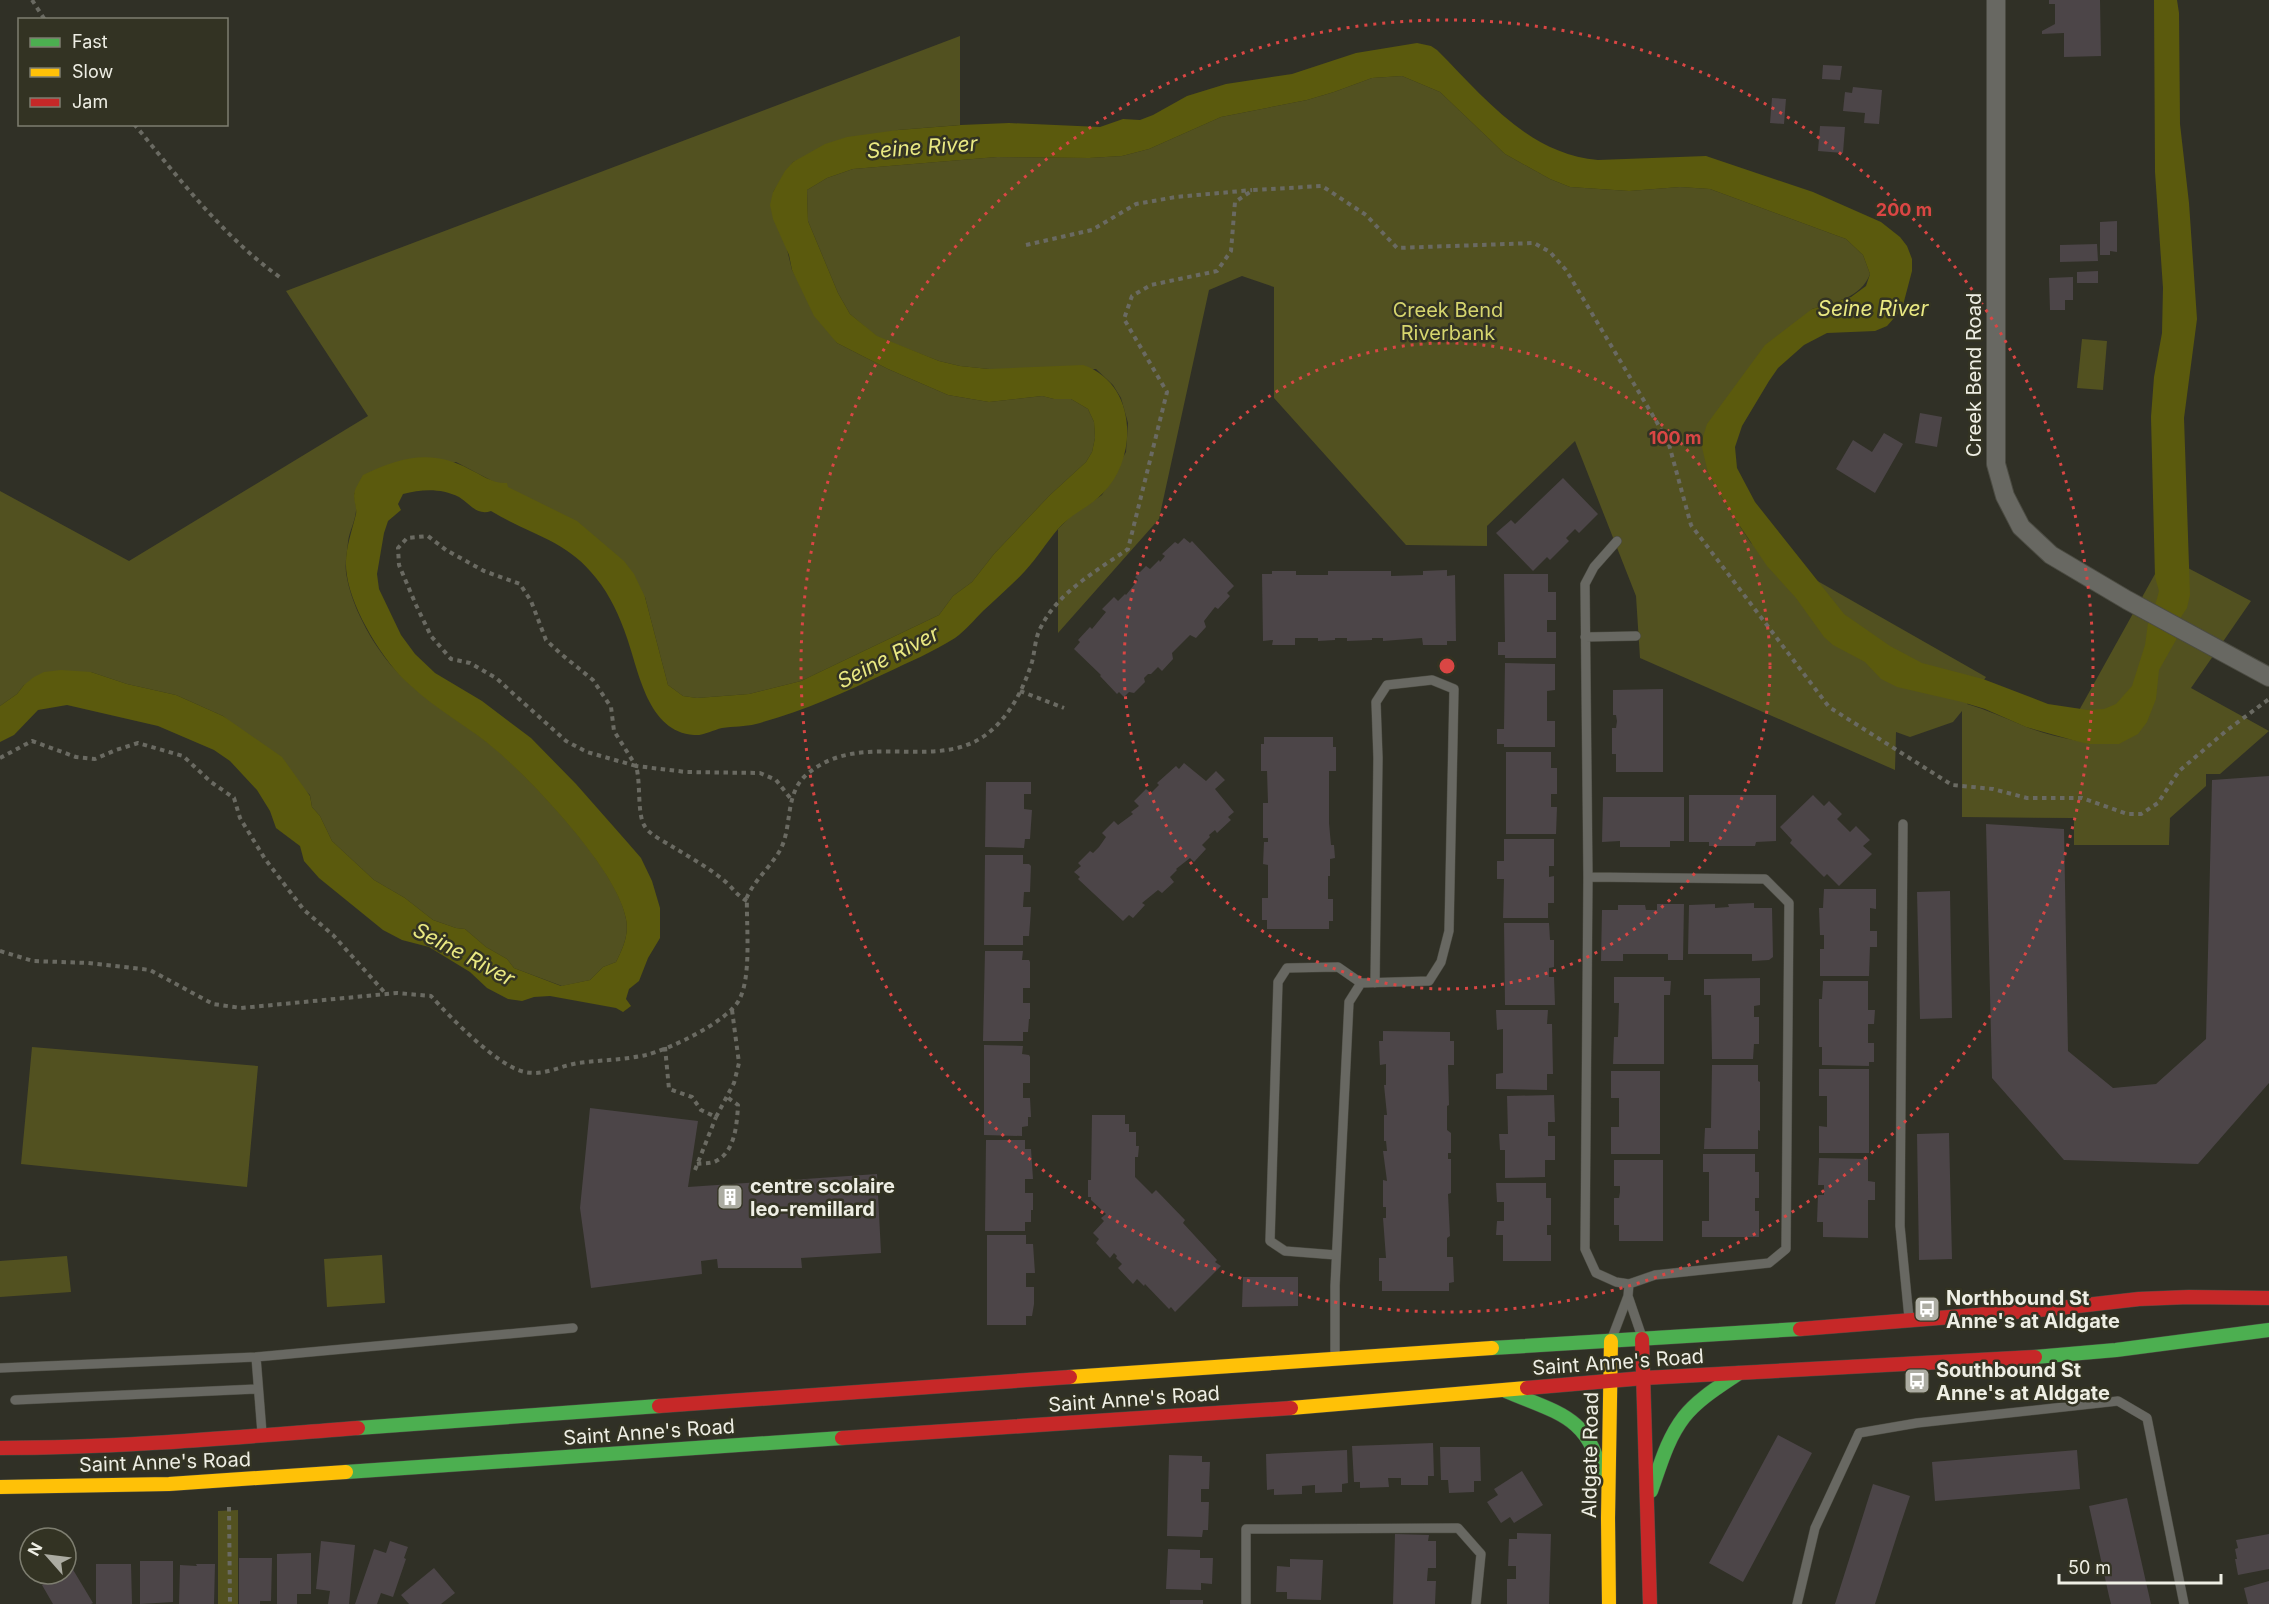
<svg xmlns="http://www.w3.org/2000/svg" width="2269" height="1604" font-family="Inter,sans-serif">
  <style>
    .green { fill: #525120 }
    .water { fill: #5b5a0d }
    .building { fill: #4c4548 }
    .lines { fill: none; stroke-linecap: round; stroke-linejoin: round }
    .lane-casing { stroke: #4b4b42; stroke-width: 10 }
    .street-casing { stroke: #4b4b42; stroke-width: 20 }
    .fast-casing { stroke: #4b4b42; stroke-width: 15 }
    .slow-casing { stroke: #4b4b42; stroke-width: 15 }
    .jam-casing { stroke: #4b4b42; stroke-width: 15 }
    .path { stroke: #6a6a62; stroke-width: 4; stroke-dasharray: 4.5 4.5; stroke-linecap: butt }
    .lane { stroke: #686862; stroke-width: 9 }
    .street { stroke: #686862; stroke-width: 18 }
    .fast { stroke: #4caf50; stroke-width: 14 }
    .slow { stroke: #ffc107; stroke-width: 14 }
    .jam { stroke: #c62828; stroke-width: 14 }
    .ring { fill: none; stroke: #da4644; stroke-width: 3; stroke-dasharray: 3 6 }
    .labels { text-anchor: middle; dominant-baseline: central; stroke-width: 5; stroke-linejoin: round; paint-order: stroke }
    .park-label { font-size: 20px; fill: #d6d56e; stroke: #333323 }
    .street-label { font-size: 20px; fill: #eeeee4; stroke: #333323 }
    .poi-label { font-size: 20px; font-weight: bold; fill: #eeeee4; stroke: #333323; text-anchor: start }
    .water-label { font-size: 21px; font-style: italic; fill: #eae982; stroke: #333323 }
    .centre { fill: #da4644; stroke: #333323; stroke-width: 3 }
    .ring-label { font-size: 18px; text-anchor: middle; font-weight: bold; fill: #da4644; stroke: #333323; stroke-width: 5; stroke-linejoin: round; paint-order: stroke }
  </style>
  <rect width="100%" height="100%" fill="#303026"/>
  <path class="green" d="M960,36V125L898,130L793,162L773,192L792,270L837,343L888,369L948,395L989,402L1042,396L1054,399H1071L1088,409L1094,422L1095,438L1092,452L1086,462L1050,495L994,554L972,582L953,596L939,615L801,681L749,694L697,698L683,696L668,685L645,597L498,484L456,462L354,493C354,499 357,506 356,511C355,522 349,532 348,542C347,554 344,566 347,578C351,601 365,629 378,648C408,694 458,716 498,751C535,784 619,871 626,919C629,935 623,948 616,962L603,967L590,980L562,986L514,968L507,959L486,947L465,929L456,928L433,920L405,898L374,880L332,841L320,816L312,807L310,795L223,716L176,695L127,684L91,672L24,685L17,694L0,706V491L129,561L368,416L286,291Z
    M1402,76L1440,92L1505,154L1550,179L1570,187L1629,191L1680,187L1710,189L1846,239L1863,255L1870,274C1861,298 1835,302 1812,309L1708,473L1731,513L1751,543L1986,677L1967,704C1987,710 2005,718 2024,726C2054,738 2087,744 2119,744L2072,723L2165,556L2251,601L2191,688L2269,731L2220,774H2206V786L2170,818L2169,845H2074V818L1962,817V711L1953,722L1910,737L1896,732L1895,770L1640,658L1636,596L1575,441L1487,526V546L1406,545L1274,398V287L1242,276L1209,290L1159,519L1058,633V529L1072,515L1102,495L1126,452L1128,423L1121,398L1113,385L1096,369H989L960,366L939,361L877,337L850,314L838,293L808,221L807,190L827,178L853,169L997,157L1089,158L1122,156L1149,149L1221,117L1307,100L1334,92L1372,78Z
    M2082,339L2107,341L2103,390L2077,388Z
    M32,1047L258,1066L247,1187L21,1164Z
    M382,1255L385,1303L327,1307L324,1259Z
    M67,1256L71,1292L0,1297V1261Z
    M238,1510V1604H218V1511Z"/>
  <path class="water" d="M2154,0H2177L2179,13L2180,124L2189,203L2197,319L2184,418L2190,595L2187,608L2181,617L2176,640L2159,670L2156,699L2147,722L2138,734L2119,744H2089L2076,741L2026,727L1985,709L1962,702L1897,687L1881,679L1865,662L1833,645L1824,637L1796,598L1767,566L1731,513L1708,473L1701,443L1707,424L1765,345L1812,309L1851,297L1866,286L1870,274L1863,255L1846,239L1710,189L1680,187L1629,191L1570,187L1550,179L1505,154L1440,92L1402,76L1372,78L1334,92L1307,100L1221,117L1149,149L1122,156L1089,158L997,157L853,169L827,178L807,190L808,221L838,293L850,314L877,336L939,361L960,366L989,369L1083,365C1137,383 1139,457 1103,493C1090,507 1072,513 1058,529C1046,543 1037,558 1025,571C1012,585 997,598 983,611C974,620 965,631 955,638C933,652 909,662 886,673C844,693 801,712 756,724C745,727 733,726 722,728C713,730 703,736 694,735C648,732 639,672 627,638C620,617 610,595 596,578C567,540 530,535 491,511C477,516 470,504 459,497C441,488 422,489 403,494L398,504L401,510L388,521L384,533L377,574L379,589L401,635L415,654L435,673L482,701L531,738L576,784L628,843L641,858L652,881L660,908V938L648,958L639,981L629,989L626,999L631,1006L623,1012L616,1008L550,996L534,997L522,1001L508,999L487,988L470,972L429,947L402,940L383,930L319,878L304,861L300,846L276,828L270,811L257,790L230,761L214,750L158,726L67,705L38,710L14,735L0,742V706L17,694L24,685L34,677L44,672L61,670L91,672L127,684L176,695L223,716L282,757L310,796L312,807L320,816L332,841L374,880L405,898L433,920L456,928L465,929L486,947L507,959L514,968L561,986L590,980L603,967L616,962C623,948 629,935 626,919C618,871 534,783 497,751C470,727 436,710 410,685C384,663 352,610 347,576C343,554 351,535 356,514C357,508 354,502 354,496C354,489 360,481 363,475C400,457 432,449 469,469C482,475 493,484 507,483L508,487L577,521L624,561L634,574L645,597L668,685L683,696L697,698L749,694L801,681L939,615L953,596L972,582L994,554L1050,495L1086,462L1092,452L1095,438L1094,422L1088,409L1071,399H1054L1042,396L989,402L948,395L888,369L837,343L814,316L792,270L789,255L773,219L770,205L773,192L785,171L793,162L825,144L847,137L898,130L961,125L1009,123L1100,127L1123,119L1140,120L1153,115L1187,96L1226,84L1292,74L1356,53L1417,43L1431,46L1437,50C1484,97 1528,154 1598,160L1706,156L1813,192L1881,222L1900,237L1907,246L1912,259V271L1902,309L1887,326L1875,331L1827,333L1804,345L1778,368L1769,381L1742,426L1735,447L1737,468L1755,502L1844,614L1890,646L1922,663L1983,679L2048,704L2088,710L2104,709L2116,704L2132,686L2145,645L2148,623L2156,602L2159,591L2155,577L2151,417L2154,377L2162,333L2163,288L2155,172Z"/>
  <path class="building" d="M2049,0H2100L2101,56L2064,57V33L2042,34V31L2055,24V4H2049Z
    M1823,65L1842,66L1840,80L1822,79Z
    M1853,87L1882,90L1879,124L1864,123L1865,113L1843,111L1845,92L1852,93Z
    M1772,98L1786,99L1784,124L1770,123Z
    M1820,126L1845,127L1843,153L1818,151Z
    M2117,221V252L2110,251V255H2100V222Z
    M2097,244L2098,261L2060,262V245Z
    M2098,271V283H2077V272Z
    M2073,277V300H2065V310H2050L2049,278Z
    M1920,413L1942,417L1937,447L1915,443Z
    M1884,433L1903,444L1875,493L1836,469L1853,440L1872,452Z
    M1563,478L1598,514L1579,533L1575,529L1566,538L1569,541L1550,560L1547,557L1533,571L1496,533L1511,520L1515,524Z
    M1184,538L1190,543L1192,541L1234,586L1227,593L1230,596L1218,609L1215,607L1204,621L1206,627L1196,638L1190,635L1172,653L1173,659L1162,671L1158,667L1151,674H1148L1144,678L1145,682L1134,693L1129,692L1124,697L1119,692L1117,694L1100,676L1101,675L1074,649L1080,642L1078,640L1090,627L1092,629L1106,612L1102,609L1114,597L1118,601L1125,594L1126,595L1138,580L1135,577L1146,566L1150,569L1159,560L1160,562L1165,556L1162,554L1175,542L1178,544Z
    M1447,570V576L1455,575L1456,641H1447V645H1423L1422,638L1383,641V638H1372V640L1347,641V638H1335V640L1318,641V638H1295V645H1272L1273,640L1263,641L1262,574H1272V571H1296V575H1328V571H1391V576L1423,575V571Z
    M1504,574H1548V592H1556V620H1547V632H1556V658H1505V655H1498V642H1505Z
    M1505,663L1555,664V690L1547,691V721H1555V747H1504V744H1497V729H1504Z
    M1663,689V772H1616V754H1612V728H1616L1617,721L1616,715H1613V690Z
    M1264,737H1333V747H1336V771H1329V823L1331,845H1334L1335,858L1330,859V876H1328V899H1333V921H1329V929H1267V920H1262V898H1268V865L1263,864L1264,842H1268V838H1263V803H1268L1267,771H1261V744H1264Z
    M1506,752H1551V768H1557V794H1551V807H1557L1556,834H1506Z
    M1184,763L1206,781L1216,771L1225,780L1215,789L1234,812L1228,817L1231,820L1217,833L1215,830L1209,835L1210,837L1202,845L1206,849L1194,862L1190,858L1176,869L1177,870L1170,877L1174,882L1162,893L1158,890L1142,903L1145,905L1133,918L1129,915L1123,921L1078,879L1080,877L1074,872L1081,866L1078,863L1090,851L1093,853L1099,847L1106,837L1102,833L1114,821L1118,825L1133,814L1131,812L1139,806L1134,801L1146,789L1151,793L1159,785L1157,783L1176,766L1179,769Z
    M2269,776V1083L2198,1164L2064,1160L1992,1078L1986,824L2064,829L2068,1051L2113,1088L2156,1084L2206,1039L2212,780Z
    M986,782H1031V794H1024V809L1032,810L1030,839H1025L1024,848L985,847Z
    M1689,795H1776V841L1756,842L1755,846H1709V842H1689Z
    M1813,795L1824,806L1829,801L1842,814L1837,819L1850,832L1856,826L1870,840L1863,846L1872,854L1839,886L1827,874L1824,877L1790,843L1792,840L1780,827Z
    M1603,797H1684V841H1670V847H1620V841L1602,842Z
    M1504,839H1554V866H1549V877L1554,876V903H1548V918H1503L1504,879H1497V861H1504Z
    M985,855H1023V864H1029L1031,866L1030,892H1024L1023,907H1031L1030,923L1029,936H1023V945H984Z
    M1824,889H1876V909L1870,908V931H1877V947H1870L1869,976H1820V949H1824V935H1820L1819,908H1823Z
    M1950,891L1952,1018L1920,1019L1917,892Z
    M1754,903V908H1772L1773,957L1769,960L1752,961V954H1688L1689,905L1715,904V908L1729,907L1728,904Z
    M1657,904H1684L1683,960H1668V954H1623V961H1601L1602,910H1618V905H1645L1646,910H1657Z
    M1504,923H1549L1550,940H1554V967L1549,968V977H1554L1555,1005H1505Z
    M985,951H1023L1022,960H1029L1030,962V988H1023V1003H1030V1019H1029L1028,1032H1023V1041H983Z
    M1614,977H1664V981H1671L1670,995H1664V1064H1613L1614,1037H1618L1619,1003H1614Z
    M1760,978V1005L1754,1006V1017H1759V1044H1754L1753,1059H1712L1711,995H1704V979Z
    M1823,981H1868V1010H1875L1874,1024H1868V1043H1874V1062H1869V1066L1822,1065V1047H1819V999H1822Z
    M1496,1010H1548L1547,1024H1552L1553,1074H1547V1090L1496,1089V1074L1503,1073V1029L1497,1030Z
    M1383,1031L1450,1032V1041H1454V1065H1448L1449,1105L1447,1106V1130L1451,1133V1153H1448V1159H1451V1193L1448,1194L1450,1236L1447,1238V1257H1453L1454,1282L1449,1283V1291H1382V1281H1379V1258H1386L1383,1218H1386V1207H1383V1180L1387,1181L1383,1151H1387L1386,1141H1384V1115H1387L1384,1085H1386V1064L1380,1065L1379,1041H1383Z
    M984,1045L1023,1046L1022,1054L1029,1055L1030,1057V1083H1023V1098H1030L1031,1117H1028V1126L1022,1127V1136L984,1135Z
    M1712,1065H1758V1081L1760,1082V1131L1758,1130V1149H1704L1705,1128H1711Z
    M1819,1069H1869V1153H1819V1126L1827,1127V1096H1819Z
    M1611,1071H1660V1154H1611V1127H1619V1098H1611Z
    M1554,1095L1555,1122H1548V1136H1555V1160H1545V1177L1505,1178V1150H1500L1499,1134H1508L1507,1096Z
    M590,1108L698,1121L688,1187L877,1174L881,1253L801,1258L802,1268H718L717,1259L701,1261L702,1274L591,1288L580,1208Z
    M1092,1115H1125V1124H1129V1132H1136V1146H1139L1138,1157H1135V1177L1152,1194L1156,1190L1185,1220L1183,1223L1217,1260L1215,1262L1221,1266L1175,1312L1171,1307L1169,1309L1145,1284L1144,1286L1137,1279L1133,1284L1118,1268L1122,1264L1116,1258L1117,1256L1114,1253L1110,1258L1096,1243L1099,1239L1093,1233L1104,1221L1101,1218L1106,1214L1091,1200V1197H1088V1180H1091Z
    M1949,1133L1952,1259L1919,1260L1917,1134Z
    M986,1140H1025V1149H1031L1033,1179H1025V1193H1033V1210H1031V1222H1025V1231H985Z
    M1703,1154H1755V1172H1759V1198H1755V1211H1759V1237H1702V1221H1709V1172H1703Z
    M1819,1158L1868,1159V1181L1875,1182V1200H1868V1238L1823,1237V1222H1817L1818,1195H1824V1185H1818Z
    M1614,1160H1663V1241H1619V1225H1614V1198H1619L1620,1192V1186H1614Z
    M1496,1183H1546V1198H1551V1225H1547V1235H1551V1261H1503V1235H1496L1497,1221H1504V1202H1497Z
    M987,1235H1026V1244H1033L1035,1273H1026V1287H1034V1304L1032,1316H1026V1325H987Z
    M1243,1277H1298V1306L1242,1307Z
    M1778,1435L1812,1453L1743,1582L1709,1563Z
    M1433,1443L1434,1476H1428V1485H1401V1478H1388L1389,1487L1360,1488V1482H1354L1352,1446Z
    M1440,1447H1480L1481,1481H1474V1492L1449,1493L1448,1480H1441Z
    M1347,1450L1348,1483L1342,1484V1492L1315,1493V1485L1302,1486V1494L1274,1495V1489L1267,1490L1266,1454Z
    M2077,1450L2080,1489L1935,1501L1932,1462Z
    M1169,1455L1202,1456V1462H1210L1209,1489H1201V1502H1209L1208,1530H1203L1202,1537L1167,1536Z
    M1522,1471L1543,1505L1514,1523L1510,1517L1501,1523L1487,1502L1498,1495L1494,1489Z
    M1873,1484L1910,1496L1899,1529L1875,1604H1835Z
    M2127,1498L2131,1516L2151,1604H2111L2109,1596L2089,1506Z
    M1517,1533L1551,1534L1549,1604H1507V1579H1516V1566H1508L1509,1539H1517Z
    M1395,1534L1429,1535L1428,1541H1436V1568H1428L1427,1581H1436L1435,1604H1393Z
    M2269,1534V1569L2238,1575L2235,1559H2237L2235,1549L2238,1548L2236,1540Z
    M321,1541L355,1545L349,1604H328L330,1591L316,1589Z
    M390,1541L408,1547L404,1558L406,1559L393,1597L381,1593L377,1604H355L374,1549L386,1553Z
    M1168,1549L1200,1550V1558H1213L1212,1584L1201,1583V1590L1166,1589Z
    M311,1553V1594H297V1604H277V1554Z
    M239,1558H272L271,1601H260V1604H239Z
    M1290,1559L1323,1560L1321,1600L1287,1599V1592H1276L1277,1566L1290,1567Z
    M140,1561H173V1602L140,1604Z
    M96,1564H131L132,1604H96Z
    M196,1564H215L214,1604H179L180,1565L197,1566Z
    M72,1568L93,1603L91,1604H53L42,1585L61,1574H66V1571Z
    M434,1568L455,1593L441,1604H409L401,1595Z
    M2269,1581V1604H2248L2244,1588Z
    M1170,1600H1203V1604H1170Z"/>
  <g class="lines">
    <g class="lane-casing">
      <path id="lane" d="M1585,637L1636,636
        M1903,824L1900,1226L1909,1318
        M1588,877L1765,879L1789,903L1786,1249L1769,1263L1655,1275L1629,1284L1616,1282L1596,1273L1585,1249L1588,877L1585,584L1594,567L1617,541
        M1336,1255L1285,1251L1270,1241L1278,982L1287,968L1338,967L1361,983
        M1628,1296L1642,1337
        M1612,1338L1628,1296L1629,1284
        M256,1357L262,1433
        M1335,1357V1286L1349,1002L1361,983L1429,981L1441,962L1449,931L1454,689L1432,680L1387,685L1376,702L1378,758L1375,983
        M0,1368L256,1357L573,1328
        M15,1400L258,1389
        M1246,1604V1529L1458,1528L1481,1554L1476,1604
        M1797,1604L1815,1528L1859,1433L1917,1423L2118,1401L2147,1418L2184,1604"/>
    </g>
    <g class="street-casing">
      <path id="street" d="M1996,0V464L2005,496L2021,527L2051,555L2127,600L2269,677"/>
    </g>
    <g class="fast-casing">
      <path id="fast" d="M1492,1348L1800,1329
        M2035,1357L2116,1350L2269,1330
        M1506,1391C1557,1413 1591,1416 1602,1479
        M358,1428L659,1406
        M346,1472L842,1438
        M1651,1491C1660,1466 1667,1439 1684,1417C1698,1399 1720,1386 1739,1373"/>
    </g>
    <g class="slow-casing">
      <path id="slow" d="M1070,1377L1492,1348
        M1291,1408L1527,1388
        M0,1487L169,1484L346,1472
        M1609,1604L1608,1518L1611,1341"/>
    </g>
    <g class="jam-casing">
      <path id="jam" d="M1800,1329L2051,1309L2139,1299L2189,1297L2269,1298
        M1642,1339L1650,1604
        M1527,1388L1644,1378L2035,1357
        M659,1406L1070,1377
        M842,1438L1291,1408
        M0,1448C120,1448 239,1437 358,1428"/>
    </g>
    <path class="path" d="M32,0L45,20
      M134,124C179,178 223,237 281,278
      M1026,245L1092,230L1136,204L1176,197L1252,190
      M1020,691L1064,708
      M0,758L32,741L76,757L95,759L116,750L138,743L183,756L211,782L234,798L240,818L265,859L304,910L333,935L386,994
      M747,901C738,896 734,890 727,883C711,869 691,858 673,847C664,841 649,835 644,825C637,812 641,783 636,766L587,752L566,741L496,678L470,663L451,659L431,636L416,605L399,565L398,548L407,538L428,536L446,550L484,571L520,584L531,601L546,640L561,654L593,680L611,707L614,731L636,766L686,772L760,773L776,780L791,799
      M0,951L33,961L88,963L150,970L213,1004L241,1008L397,993L431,996C450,1017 498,1067 525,1072C544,1076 560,1066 578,1063C601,1060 624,1060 646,1055C670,1049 727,1022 739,1000C752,977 746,924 747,897C755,880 769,868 779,852C793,829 784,796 805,776C861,725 942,778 994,728C1013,710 1024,687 1032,662C1035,651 1035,637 1041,627C1058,592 1098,570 1128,549L1167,392L1124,319L1132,296L1151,285L1217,271L1231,251L1235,202L1253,190L1322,186L1366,215L1397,248L1534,243L1550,252L1566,270L1668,441L1691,525L1829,707L1952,785L1993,789L2027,798H2082L2127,814H2141L2158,803L2179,771L2226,731L2269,699
      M665,1047L669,1089L692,1097L701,1110L716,1117L734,1083L739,1063L732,1010
      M697,1164C703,1163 711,1164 716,1161C735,1152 737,1124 738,1105L727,1097
      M695,1170L716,1117
      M229,1507L230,1604"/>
    <use href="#lane" class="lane"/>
    <use href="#street" class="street"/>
    <use href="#fast" class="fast"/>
    <use href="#slow" class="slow"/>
    <use href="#jam" class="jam"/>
  </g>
  <g class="ring">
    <circle cx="1447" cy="666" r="323"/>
    <circle cx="1447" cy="666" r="646"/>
  </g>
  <defs>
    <g id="building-square" transform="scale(1.35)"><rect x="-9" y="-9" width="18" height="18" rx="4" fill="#acaca2" stroke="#333323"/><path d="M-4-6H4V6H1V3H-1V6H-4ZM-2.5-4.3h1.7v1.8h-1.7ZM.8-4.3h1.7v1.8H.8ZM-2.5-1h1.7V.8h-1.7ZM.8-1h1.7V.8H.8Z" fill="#fff"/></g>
    <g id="bus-square" transform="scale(1.35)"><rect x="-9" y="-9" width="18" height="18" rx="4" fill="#acaca2" stroke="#333323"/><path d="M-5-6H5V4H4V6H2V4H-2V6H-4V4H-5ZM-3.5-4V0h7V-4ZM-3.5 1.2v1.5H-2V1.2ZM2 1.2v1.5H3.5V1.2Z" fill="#fff"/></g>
  </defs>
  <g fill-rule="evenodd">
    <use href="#building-square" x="730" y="1197"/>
    <use href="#bus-square" x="1927" y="1309"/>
    <use href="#bus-square" x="1917" y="1381"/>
  </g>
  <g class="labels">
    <g class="park-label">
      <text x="1448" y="310">Creek Bend<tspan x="1448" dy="23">Riverbank</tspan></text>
    </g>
    <g class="street-label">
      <text transform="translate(1974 375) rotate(-90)">Creek Bend Road</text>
      <text transform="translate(1618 1362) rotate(-4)">Saint Anne's Road</text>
      <text transform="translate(1134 1399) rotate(-4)">Saint Anne's Road</text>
      <text transform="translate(649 1432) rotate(-4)">Saint Anne's Road</text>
      <text transform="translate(1590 1455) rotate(-89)">Aldgate Road</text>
      <text transform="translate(165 1462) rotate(-2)">Saint Anne's Road</text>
    </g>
    <g class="poi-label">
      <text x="750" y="1186">centre scolaire<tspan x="750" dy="23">leo-remillard</tspan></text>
      <text x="1946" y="1298">Northbound St<tspan x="1946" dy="23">Anne's at Aldgate</tspan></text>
      <text x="1936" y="1370">Southbound St<tspan x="1936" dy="23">Anne's at Aldgate</tspan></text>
    </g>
    <g class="water-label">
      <text transform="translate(922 147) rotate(-4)">Seine River</text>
      <text x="1873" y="308">Seine River</text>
      <text transform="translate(888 657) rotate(-27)">Seine River</text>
      <text transform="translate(464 954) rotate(28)">Seine River</text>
    </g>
  </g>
  <circle cx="1447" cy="666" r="9" class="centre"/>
  <g class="ring-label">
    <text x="1904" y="216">200 m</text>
    <text x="1675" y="444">100 m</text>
  </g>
  <rect x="18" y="18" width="210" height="108" fill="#333323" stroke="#7e7e70" stroke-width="1.5"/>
  <rect x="30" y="38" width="30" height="9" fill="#4caf50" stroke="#7e7e70" stroke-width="1.5"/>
  <text x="72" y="48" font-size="18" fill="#eeeee4">Fast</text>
  <rect x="30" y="68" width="30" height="9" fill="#ffc107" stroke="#7e7e70" stroke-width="1.5"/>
  <text x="72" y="78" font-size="18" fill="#eeeee4">Slow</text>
  <rect x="30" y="98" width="30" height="9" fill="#c62828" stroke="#7e7e70" stroke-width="1.5"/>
  <text x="72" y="108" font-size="18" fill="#eeeee4">Jam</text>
  <g transform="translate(48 1556) rotate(298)"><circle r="28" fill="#333323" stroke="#7e7e70" stroke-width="1.5"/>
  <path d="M0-4.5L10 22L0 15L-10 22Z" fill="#acaca2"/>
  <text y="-9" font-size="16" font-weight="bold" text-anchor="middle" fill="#eeeee4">N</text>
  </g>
  <path d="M2059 1574v9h162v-9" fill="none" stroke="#eeeee4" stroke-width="3"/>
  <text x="2068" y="1574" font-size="18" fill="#eeeee4" stroke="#333323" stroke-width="4.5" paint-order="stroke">50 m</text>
</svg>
